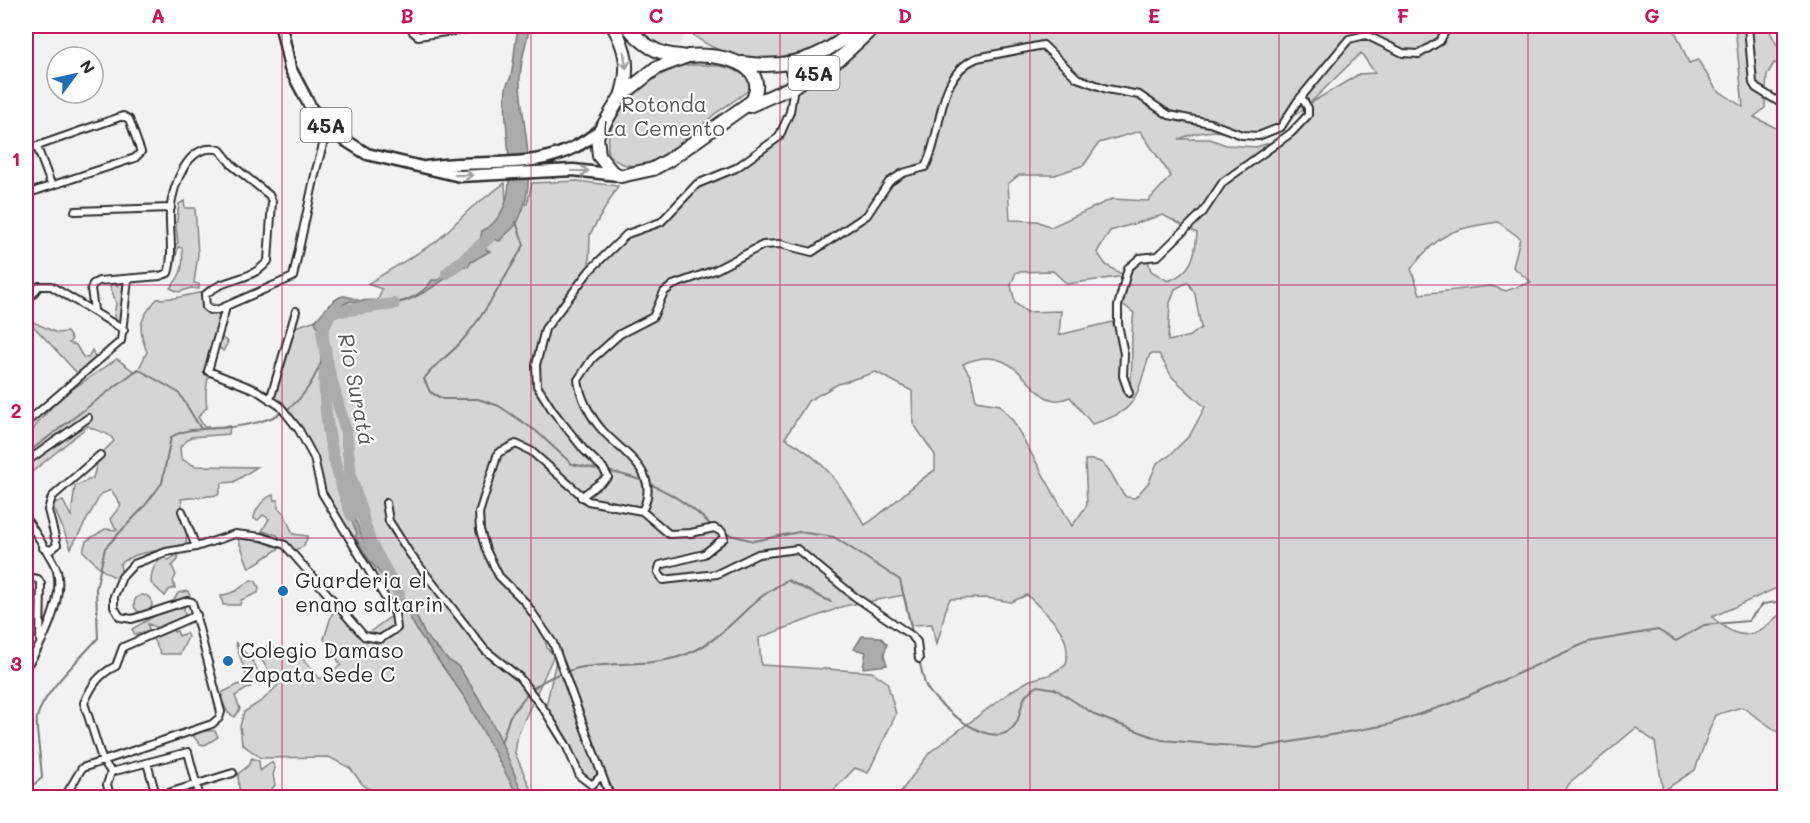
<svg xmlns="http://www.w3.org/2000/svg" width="1810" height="823" font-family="Mali,sans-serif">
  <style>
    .built { fill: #e3e3e3 }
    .green { fill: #d5d5d5; stroke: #808080; stroke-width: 1.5; fill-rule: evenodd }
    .water { fill: #ababab; stroke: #787878; stroke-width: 1.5 }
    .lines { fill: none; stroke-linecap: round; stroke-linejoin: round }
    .stream { stroke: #787878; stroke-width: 2 }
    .river { stroke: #ababab; stroke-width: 12 }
    .street-casing { stroke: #2b2b2b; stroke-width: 10 }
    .primary-casing { stroke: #2b2b2b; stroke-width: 15 }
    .highway-casing { stroke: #2b2b2b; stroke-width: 16 }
    .street { stroke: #fff; stroke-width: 6 }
    .primary { stroke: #fff; stroke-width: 10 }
    .highway { stroke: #fff; stroke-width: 12 }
    .oneway { stroke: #a0a0a0 }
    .grid { fill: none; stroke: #c2185b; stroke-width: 1.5; stroke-opacity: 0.55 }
    .poi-dot { fill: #1f6fb2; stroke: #fff; stroke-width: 2 }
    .labels { text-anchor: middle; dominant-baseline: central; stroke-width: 4.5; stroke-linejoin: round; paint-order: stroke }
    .shield { fill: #fff; stroke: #6b6b6b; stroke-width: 1.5 }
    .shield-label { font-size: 20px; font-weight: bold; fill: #2b2b2b }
    .park-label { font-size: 21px; fill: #565656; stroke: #fff }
    .poi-label { font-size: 21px; fill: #2b2b2b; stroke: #fff; text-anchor: start }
    .water-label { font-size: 22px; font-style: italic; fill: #585858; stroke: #fff }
    .neatline { fill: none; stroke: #c2185b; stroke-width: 2 }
    .grid-label { font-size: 20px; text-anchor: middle; font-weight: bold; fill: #c2185b }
  </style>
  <rect width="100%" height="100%" fill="#f2f2f2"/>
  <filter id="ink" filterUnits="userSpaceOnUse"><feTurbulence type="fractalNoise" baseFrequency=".0167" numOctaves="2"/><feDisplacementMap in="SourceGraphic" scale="12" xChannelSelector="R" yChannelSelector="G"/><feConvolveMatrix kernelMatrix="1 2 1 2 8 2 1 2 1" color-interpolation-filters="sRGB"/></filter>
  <g filter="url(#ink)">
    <path class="built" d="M632,26H690L680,44H661L644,36Z"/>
    <path class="green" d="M694,26H1673L1689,63L1698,60L1716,89L1743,107L1735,26H1768C1772,39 1784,53 1784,66L1774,63L1767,75L1765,108L1754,117L1784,132V588L1779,587L1712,617C1727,630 1742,642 1762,629C1771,624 1775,616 1784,612V736L1742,707L1715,715L1695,770L1663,791L1655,742L1636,728L1569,784L1561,797H897L930,752L1013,690L1030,680L1049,675L1066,665C1073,632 1048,616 1027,595L1011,602L987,598L950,599C942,614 943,630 936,645L932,624L911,625L904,595L844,606L759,638L761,665L872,672L887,682L896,714L868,773L855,768L827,797H605L599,780L591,786L581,776L545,711L557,656L544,637L547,648L554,655L518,734L515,753L534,797H380L378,794L363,785L350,768L329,757L261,758L242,744L240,726L244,712L263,700L278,685L261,659L267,646L300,656L320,679L341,665L324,639L335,604L364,636L394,614L322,493L310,449L272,399L278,371L295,327L316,320L347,301L378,300L382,289L367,284L436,242L471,208L505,183L506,204H527L532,183L577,181L618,186L590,234L589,268L622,238L670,216L690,188L702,179L738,169L784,129L794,85L787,65C754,60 718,56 692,34ZM1361,53L1375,73L1359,74L1309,104ZM1306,108L1289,137L1256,147L1226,145L1210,139H1179C1209,127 1223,130 1253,140ZM1140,131L1171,176L1148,201L1112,199L1051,227L1037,221L1010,220L1008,184L1019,175H1055L1084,165L1099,143ZM1163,215L1197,233C1195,257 1192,272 1168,281L1151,271L1147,257L1128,268L1118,306H1125L1134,313C1129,339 1135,365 1129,392C1120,368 1125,343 1112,322L1059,335L1061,311L1027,312L1015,303L1011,285L1016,272L1053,271L1067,284L1125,276L1106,265L1097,252L1110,231ZM1498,222L1520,238L1513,267L1531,282L1506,291L1491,286L1420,294L1411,269C1439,232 1453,229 1498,222ZM1188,282L1195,294L1201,328L1190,336L1168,341L1170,303L1175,289ZM1150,354H1159L1172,377L1205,407L1190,435L1169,456L1157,463L1149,482L1135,498L1126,497C1111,481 1112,457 1085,460L1087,505L1072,526L1013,421L1000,405L976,401L971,377L963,364C1026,336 1028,417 1070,397L1092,424C1140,411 1135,396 1150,354ZM876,372L912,391L913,423L935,455V470C910,486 891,508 865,525C840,485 827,461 785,438L808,401L838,384Z
      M683,65C706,65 735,62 751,82L750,89C739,98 727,105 716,113C689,135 642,190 608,154C604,113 648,76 683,65Z
      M184,201L185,208H195L198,254L194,283L199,284V289L191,288L179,292L170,288C182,275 184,266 182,248L178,247L175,261L173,247L178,243L176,227L179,204Z
      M123,281L127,287L123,320L118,323L114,316L116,303L110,286L114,284L117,286L118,282Z
      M213,290L204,302L217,305L225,320L218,335L228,342L223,351L217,345C212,367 203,384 207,407L198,417L204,427L230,426L229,434L191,437L180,447L181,459L195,466L257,467L234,482L222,483L218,495L181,499L187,532L186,543C162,554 142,547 120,564L123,582L102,570L83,551L86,541L105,529L117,530L110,519L121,505L111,490L101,494L71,548L52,503L63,501L71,516L75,486L93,478L97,463L102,458L100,455L114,441C109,431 96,432 88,426L26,477V440L39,421L61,397L117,359L135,372L138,370L147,352C137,327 139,319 157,299L175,298Z
      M33,322L57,333L67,332L72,339L69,343L76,345L83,357L88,358L92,350L96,359L86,367L84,373L78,374C63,358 48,341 32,325Z
      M273,495L274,500H278V508L284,513L293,534L308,536L303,547L291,551L277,535L262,531L269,519L263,515L258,520L254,519C254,510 265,497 273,495Z
      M237,536L262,537L283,546L249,568Z
      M178,554V560L172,566L176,575L173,581L175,588L169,590L165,596L151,583C151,572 154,562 164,558L169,560Z
      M251,580L256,581L259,588L258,593L241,600L240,605H223L221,596L236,591Z
      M188,591L191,599L184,608L185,616L181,620L170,622L174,632L177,631L179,636L186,633L188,637L180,654H161L153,639L156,627L148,624L149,630L135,635L132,629L170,607L178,593Z
      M134 604a9 9 0 1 1 18 0a9 9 0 1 1-18 0Z
      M235,642C245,654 261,664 258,682L235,696L240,709L235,717L228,713L221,699L223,692L248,680Z
      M201,731H215L218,737L205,745L200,744L193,736Z
      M252,758L259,761L260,771L272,762L275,768L273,775L275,785L265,797H244L239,788L238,774L248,766Z"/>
    <path class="water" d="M519,26H530C526,44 519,65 520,84C522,128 540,178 518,221C514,230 505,233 500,241L493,239L484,248L490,251L471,262L468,267L464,266C424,293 401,315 351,301C319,313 316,333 324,364L329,366L341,420L352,512L360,532L367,548L416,615L425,635L448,660L458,666L477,695L498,734L524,797H516L513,787L465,698L418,632L396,593L369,560L355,537L357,533L344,505L348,497L347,486L339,418L326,378L322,373L319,331L315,321C322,314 333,298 343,296C348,295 358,301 365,302C387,308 419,301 432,280H438L458,264H465L478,251L482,231C529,208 500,130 506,89C506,84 510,80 511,76C515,59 514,42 519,26Z
      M862,636L880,637L887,644L884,655L887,665L863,668L866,652L854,649Z"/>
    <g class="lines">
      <path class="stream" d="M516,222L524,245C504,278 486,314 460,343C447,358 436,362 424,379L430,392L443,399H478L499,406L536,431L572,464L601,470
        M26,454L138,369L179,393L201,429
        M607,471C649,479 684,498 713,527
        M723,533L754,541L799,532L834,537L900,580L913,636
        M919,661C922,670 923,681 927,688C939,707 987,747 1009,731C1023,721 1018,705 1027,694C1029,691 1035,688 1038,686L1055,689L1097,716L1162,740L1257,748L1387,725L1452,703L1588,642L1658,630L1676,641L1704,625L1748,621L1763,604L1784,601
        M532,689C580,651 634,674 687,654C714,644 736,619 756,601C765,593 777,587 787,580L831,602
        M501,743L510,716L528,693
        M26,786H32L42,778C42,766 35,726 37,718C42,693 81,658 98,638L96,589L105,548L143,508L162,483L171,437C187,428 203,429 221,428C279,424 306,407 325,352"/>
      <path class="river" d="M447,273L489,238
        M394,304L331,312L322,332L329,371L346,432L351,477L370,542L399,594
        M325,369C322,420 334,468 352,516"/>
      <g class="street-casing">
        <path id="street" d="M411,26L413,32L418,36L488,26
          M1748,26L1753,83L1756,88L1784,105
          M37,147L51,184
          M26,150L123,116L129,119L141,152L135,158L26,194
          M75,211L171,208
          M26,303L39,286H51L124,330
          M94,310L91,289L93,284L99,281L160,276L168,273C174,256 169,230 170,211C173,186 187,141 220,150L233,166L269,195L272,201L268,261C251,282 224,277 205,295L206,307L210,310H217L293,277L316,170L328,127
          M1129,393L1123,376L1124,354L1118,324V306L1128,268L1140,258L1158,256L1203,212L1223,182L1291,133L1308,115V108L1302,98
          M270,400L296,311
          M26,423L121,341L128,279
          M26,462L88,418
          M581,497L608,477L603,468L584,450L553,411L537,386L536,365L545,329L590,270L627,234L661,222L697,184L736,168L779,137L790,112L794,86L787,65
          M386,503L389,521L410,554L485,650L519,677L545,711L566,745L580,776L592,785L602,775L553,643L525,602L499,576L486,550L480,530L479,513L498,453L516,444L531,451L588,501L642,511C662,473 624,454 603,431C591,418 580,397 578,380L592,359L620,334L653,317L664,292L673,285L715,270L763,245L780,244L812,252L867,215L889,182L903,173L925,167C944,132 935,75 977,58L1043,45L1077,78L1107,89L1139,95L1169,115L1210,123L1242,135L1258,136L1281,127L1297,102L1349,39L1366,35L1403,53L1419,54L1440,41L1448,26
          M182,511L196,547
          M642,511L669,534L691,533L714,528L722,532L724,538L704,554L660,565L658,572L663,580L717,574L758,554L797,549L854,596L912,636L917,642L919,659
          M26,519C32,527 55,563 57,571C64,600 42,645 26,667
          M43,548L51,550L57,545L48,510L52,497L100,455
          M26,577L38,579L41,584L40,641
          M147,763L157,798
          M111,772L102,759L84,703C92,685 99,674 116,666L123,647L197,615
          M111,772L188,752L200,798
          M602,775L611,798
          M64,798L82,768L212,724L219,718L221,712L192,602L187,601L132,619L120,617L114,607V596L122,577L134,564L166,552L196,547L235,534L262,537L285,545L364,636L380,639L397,628L395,614L322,493L314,458L299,430L280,406L256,390L208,371L226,307
          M111,798L107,785L111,772
          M152,798L233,773
          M361,798L378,794L380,798"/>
      </g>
      <g class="primary-casing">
        <path id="primary" d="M281,26L290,68L312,110L340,137L367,154L460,176L573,170L618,175
          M426,167C489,157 547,176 600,130"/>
      </g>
      <g class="highway-casing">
        <path id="highway" d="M613,26C626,48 630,68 622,93
          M627,26C642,44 657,55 681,56
          M688,56C715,53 772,62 752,101L669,160L653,169L621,176L612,172L599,156L597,136L621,96L656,68Z
          M742,63C788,70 826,58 858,26
          M749,106L794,86L839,59L875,26"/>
      </g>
      <use href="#street" class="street"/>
      <use href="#primary" class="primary"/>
      <use href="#highway" class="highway"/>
    </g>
    <defs><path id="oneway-shaft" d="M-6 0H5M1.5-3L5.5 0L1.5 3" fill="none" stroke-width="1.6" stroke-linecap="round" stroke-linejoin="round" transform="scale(1.5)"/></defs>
    <g class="oneway">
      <use href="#oneway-shaft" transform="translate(625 60) rotate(82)"/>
      <use href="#oneway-shaft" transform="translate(580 171) rotate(1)"/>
      <use href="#oneway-shaft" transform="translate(464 175) rotate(1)"/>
    </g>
  </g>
  <path class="grid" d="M282,26V798M531,26V798M780,26V798M1030,26V798M1279,26V798M1528,26V798M26,285H1784M26,538H1784"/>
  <g class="poi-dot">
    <circle cx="283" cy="591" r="6"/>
    <circle cx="228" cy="661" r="6"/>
  </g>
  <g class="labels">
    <g class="shield">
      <rect x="788.5" y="56" width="51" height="34" rx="4.5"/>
      <rect x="300.5" y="108" width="51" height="34" rx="4.5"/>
    </g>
    <g class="shield-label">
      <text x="814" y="73">45A</text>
      <text x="326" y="125">45A</text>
    </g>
    <g class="park-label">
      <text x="664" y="103">Rotonda<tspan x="664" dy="24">La Cemento</tspan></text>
    </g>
    <g class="poi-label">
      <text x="295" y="579">Guarderia el<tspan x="295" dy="24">enano saltarin</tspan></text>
      <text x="240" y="649">Colegio Damaso<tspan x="240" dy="24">Zapata Sede C</tspan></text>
    </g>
    <g class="water-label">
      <text transform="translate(357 389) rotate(79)">Río Suratá</text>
    </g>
  </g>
  <rect width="1810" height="823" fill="none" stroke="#fff" stroke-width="66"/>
  <g transform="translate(75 75) rotate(57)"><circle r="28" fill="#ffffff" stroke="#aaaaaa" stroke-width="1.5"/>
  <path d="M0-4.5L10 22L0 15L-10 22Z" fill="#1f6fb2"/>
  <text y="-9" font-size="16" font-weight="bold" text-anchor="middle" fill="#2b2b2b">N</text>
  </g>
  <rect x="33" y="33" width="1744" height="757" class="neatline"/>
  <g class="grid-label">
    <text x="158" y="23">A</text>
    <text x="407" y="23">B</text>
    <text x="656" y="23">C</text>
    <text x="905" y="23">D</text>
    <text x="1154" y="23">E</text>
    <text x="1403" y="23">F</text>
    <text x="1652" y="23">G</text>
    <text x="16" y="166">1</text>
    <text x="16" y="418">2</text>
    <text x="16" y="671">3</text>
  </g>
</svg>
